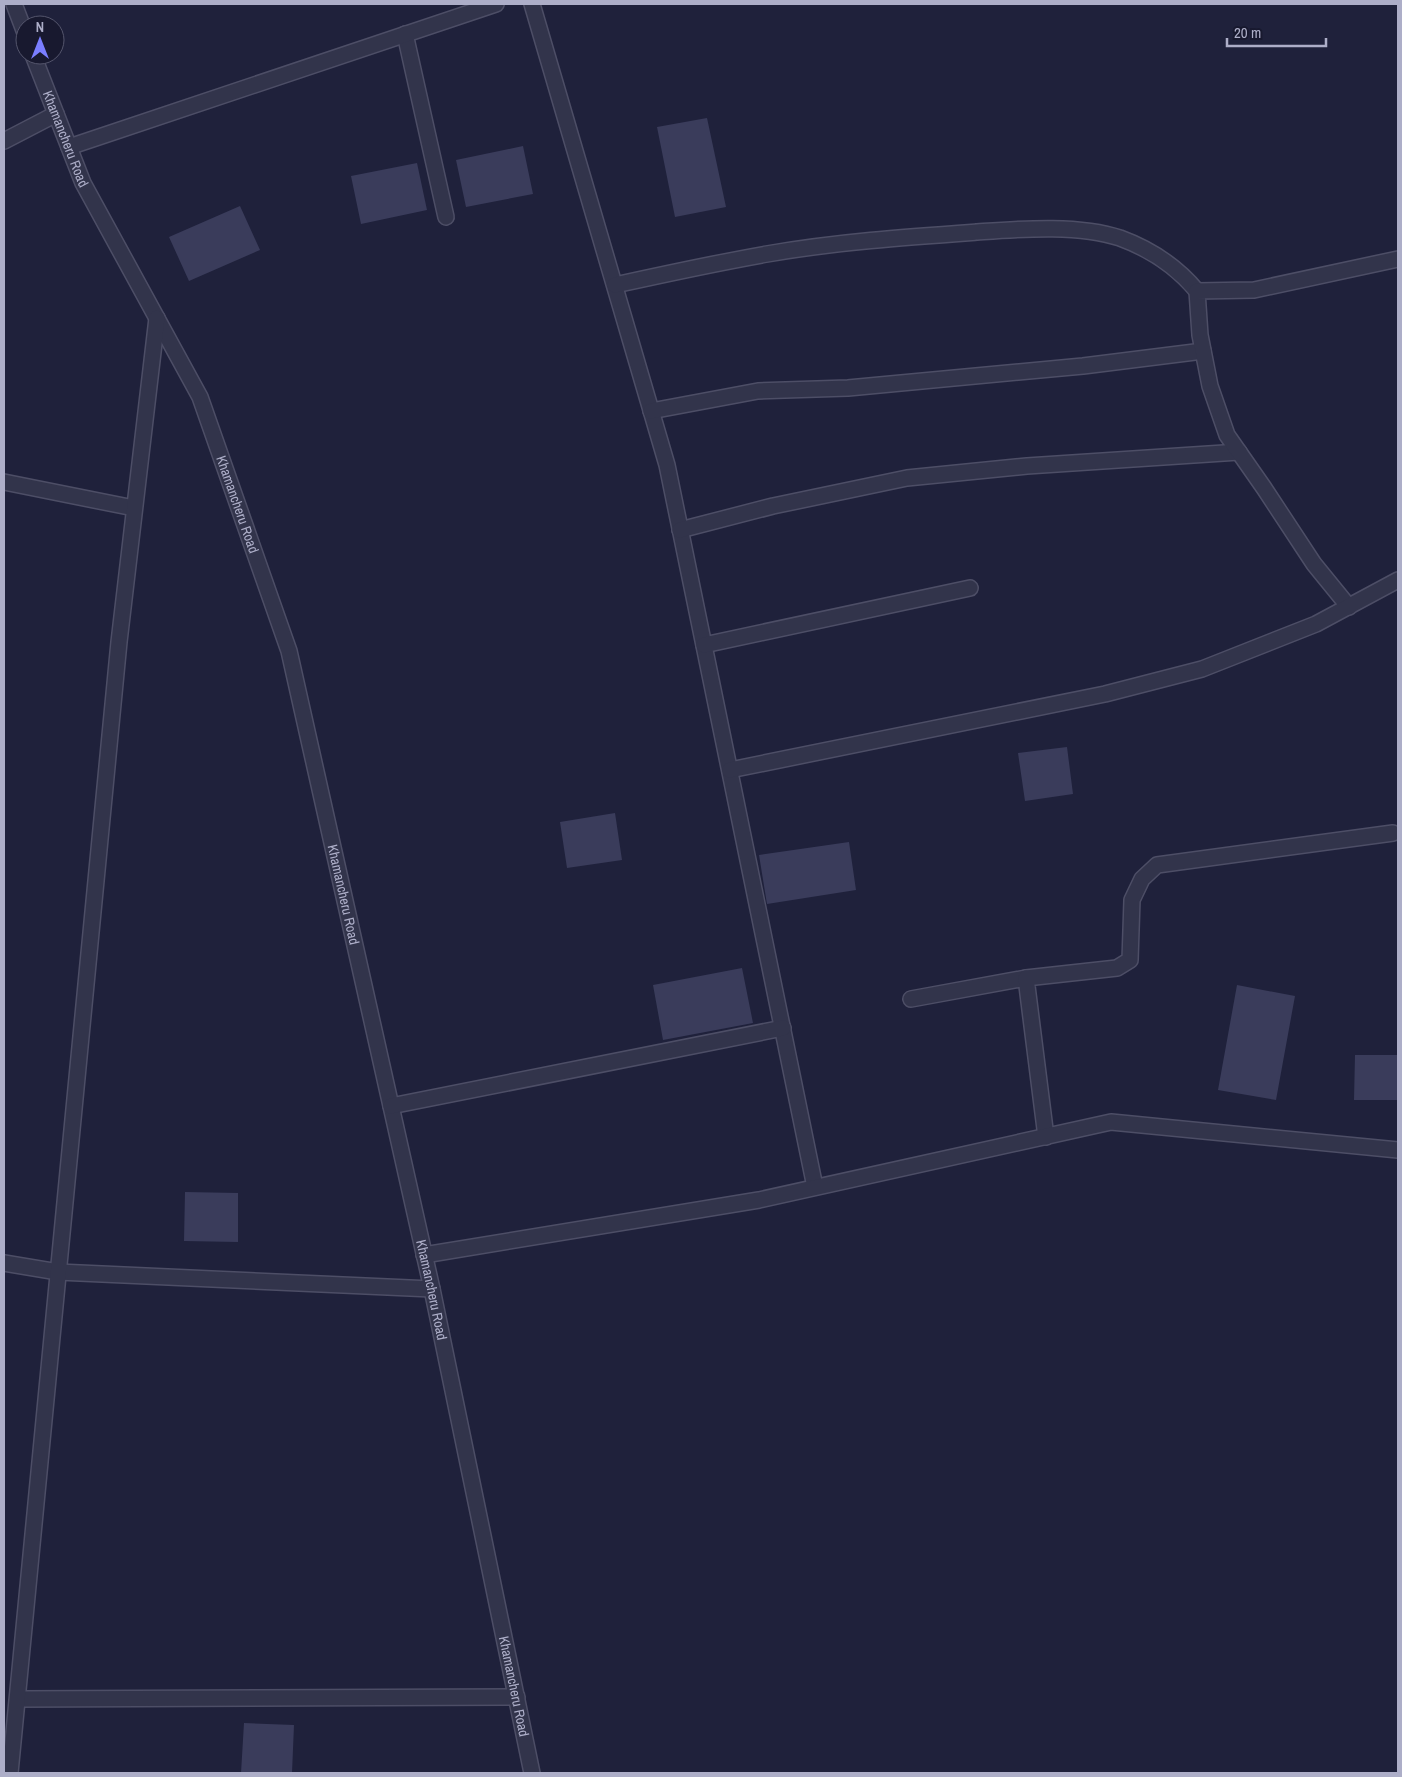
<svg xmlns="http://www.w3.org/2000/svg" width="1402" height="1777" font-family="'Archivo Narrow',sans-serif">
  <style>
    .building { fill: #3a3c5b }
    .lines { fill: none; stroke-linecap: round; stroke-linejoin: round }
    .minor-casing { stroke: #4d4e66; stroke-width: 18 }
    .minor { stroke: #32344b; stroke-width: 15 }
    .labels { text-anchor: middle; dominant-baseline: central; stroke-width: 4; stroke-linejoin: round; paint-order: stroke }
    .street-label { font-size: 14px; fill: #adaec8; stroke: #18192f }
  </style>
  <rect width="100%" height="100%" fill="#1f213b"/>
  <path class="building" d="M707,118L726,207L675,217L657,127Z
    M523,146L533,194L466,207L456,160Z
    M417,163L427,210L361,224L351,176Z
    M240,206L260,250L189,281L169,237Z
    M1067,747L1073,794L1025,801L1018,753Z
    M615,813L622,860L567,868L560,822Z
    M849,842L856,890L767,904L759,855Z
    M742,968L753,1023L663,1040L653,985Z
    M1237,985L1295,996L1276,1100L1218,1090Z
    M1355,1055H1398V1100H1354Z
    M185,1192L238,1193V1242L184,1241Z
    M244,1723L294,1725L292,1773H241Z"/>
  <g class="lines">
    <g class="minor-casing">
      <g id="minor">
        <path d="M14,4L25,33"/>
        <path d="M532,4L667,465L815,1187"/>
        <path d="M405,34L446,217"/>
        <path id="s1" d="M33,55L83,183L200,397L289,651L432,1289L532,1773"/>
        <path d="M4,141L56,114"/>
        <path d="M69,147L496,4"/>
        <path d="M615,285C665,274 716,263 767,254C836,242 907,237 977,232C1020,229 1078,224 1120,238C1150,249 1177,267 1197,291"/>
        <path d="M651,411L758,391L848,388L1083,366L1203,351"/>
        <path d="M4,482L134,508"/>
        <path d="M680,530L773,506L907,478L1027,466L1239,452"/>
        <path d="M1349,607L1314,564L1264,488L1227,435L1210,386L1200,335L1197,291L1254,290L1398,259"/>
        <path d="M704,645L970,588"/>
        <path d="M730,770L1105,694L1202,669L1316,624L1398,580"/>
        <path d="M911,999L1026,978"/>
        <path d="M391,1106L783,1028"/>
        <path d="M1046,1137L1026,978L1117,968L1130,960L1132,900L1142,879L1157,865L1393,833"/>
        <path d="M424,1255L759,1200L1111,1122L1398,1150"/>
        <path d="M4,1263L58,1272L432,1289"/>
        <path d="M18,1699L517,1697"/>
        <path d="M10,1773L119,642L157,318"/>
      </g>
    </g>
    <use href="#minor" class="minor"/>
  </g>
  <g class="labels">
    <g class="street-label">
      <text stroke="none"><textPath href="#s1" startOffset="90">Khamancheru Road</textPath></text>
      <text stroke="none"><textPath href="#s1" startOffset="495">Khamancheru Road</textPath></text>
      <text stroke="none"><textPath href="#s1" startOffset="900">Khamancheru Road</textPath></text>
      <text stroke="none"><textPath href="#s1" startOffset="1305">Khamancheru Road</textPath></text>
      <text stroke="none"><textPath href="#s1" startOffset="1710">Khamancheru Road</textPath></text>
    </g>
  </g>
  <rect width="1402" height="1777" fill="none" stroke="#adaec8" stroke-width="10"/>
  <g transform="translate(40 40)"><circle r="24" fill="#18192f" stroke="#54556c"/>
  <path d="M0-4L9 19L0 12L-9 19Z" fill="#7a7eff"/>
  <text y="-8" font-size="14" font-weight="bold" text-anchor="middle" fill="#adaec8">N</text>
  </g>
  <path d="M1227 38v8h99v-8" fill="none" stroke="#adaec8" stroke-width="2.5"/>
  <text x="1234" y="38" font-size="15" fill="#adaec8" stroke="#18192f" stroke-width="4" paint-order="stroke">20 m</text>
</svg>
